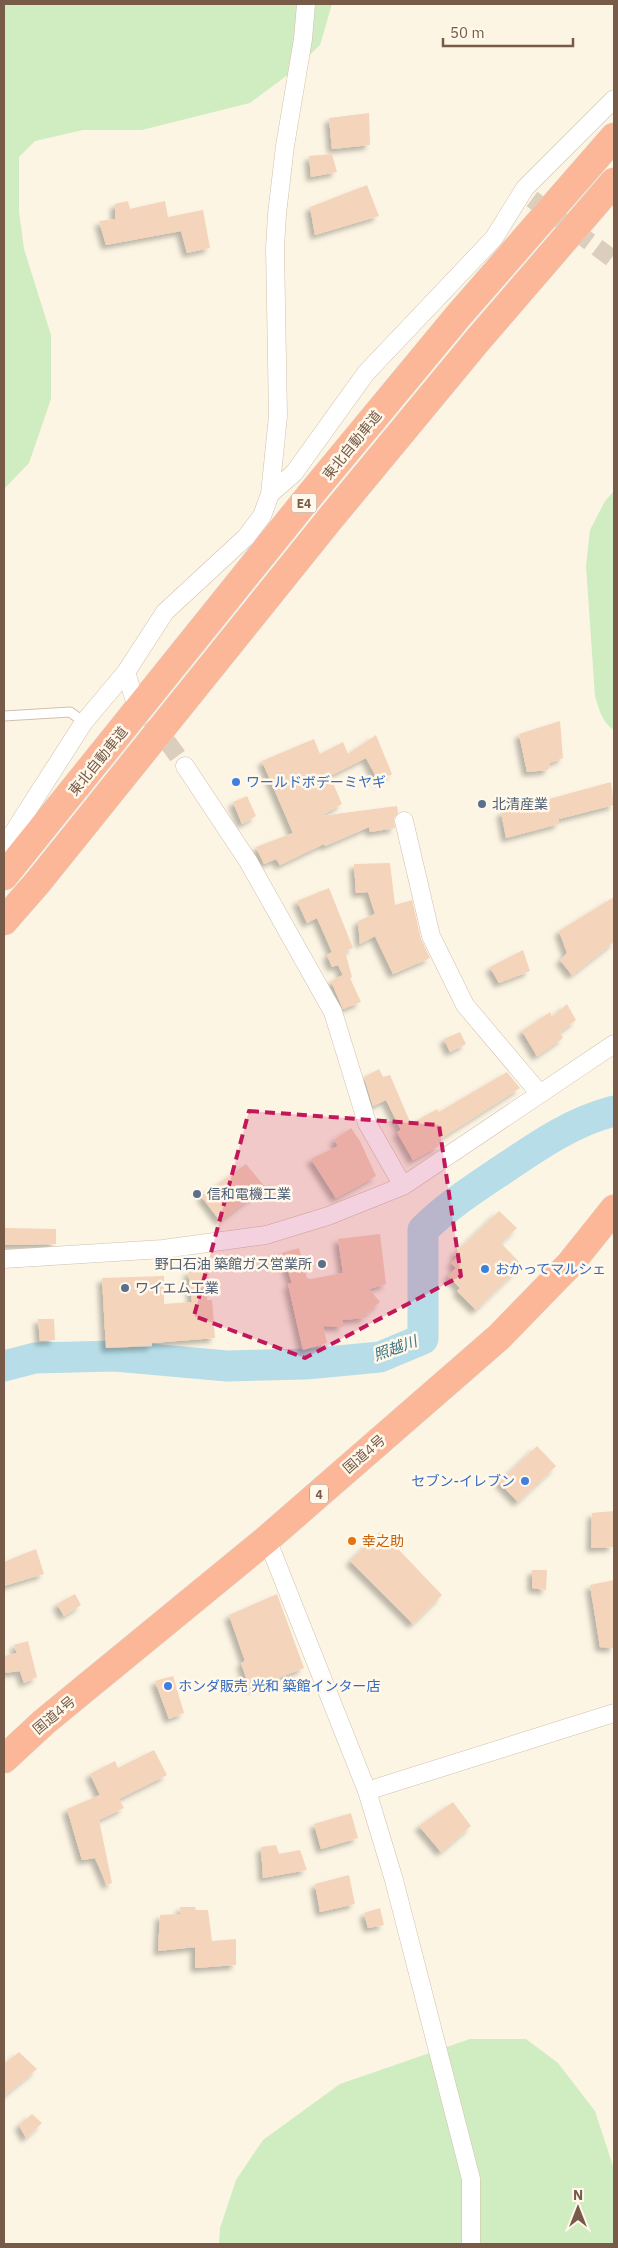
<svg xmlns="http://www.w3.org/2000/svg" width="618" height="2248" font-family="'IBM Plex Sans','Noto Sans JP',sans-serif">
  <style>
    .green { fill: #d0ecc1 }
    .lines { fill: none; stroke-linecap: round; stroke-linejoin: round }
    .river { stroke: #b7dee8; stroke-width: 31 }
    .building { fill: #f4d4ba; filter: url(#shadow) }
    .street-tunnel { stroke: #dccebd; stroke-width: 18; stroke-dasharray: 18 9; stroke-linecap: butt }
    .lane-casing { stroke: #d1bfac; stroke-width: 11 }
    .street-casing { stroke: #d1bfac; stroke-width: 19 }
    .highway-casing { stroke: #dcd4cf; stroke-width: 29 }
    .lane { stroke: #fff; stroke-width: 9 }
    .street { stroke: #fff; stroke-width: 18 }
    .highway { stroke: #fbb797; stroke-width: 28 }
    .marked { fill: #c2185b; fill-opacity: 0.2; stroke: #c2185b; stroke-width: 4; stroke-dasharray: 10 6; stroke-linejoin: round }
    .shop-dot { fill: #3f7fe0; stroke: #fff8eb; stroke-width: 2 }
    .service-dot { fill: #5c6f8a; stroke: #fff8eb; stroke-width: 2 }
    .food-dot { fill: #e8710a; stroke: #fff8eb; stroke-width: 2 }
    .labels { text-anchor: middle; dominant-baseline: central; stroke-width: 5; stroke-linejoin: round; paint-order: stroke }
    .shield { fill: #fff8eb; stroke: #a08a79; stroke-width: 1 }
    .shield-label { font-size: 12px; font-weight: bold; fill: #775b48 }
    .street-label { font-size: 14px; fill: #775b48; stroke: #fff8eb }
    .shop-label { font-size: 14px; fill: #366cbe; stroke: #fff8eb; text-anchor: start }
    .service-label { font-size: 14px; fill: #4e5e75; stroke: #fff8eb; text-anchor: start }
    .food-label { font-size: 14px; fill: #c56008; stroke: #fff8eb; text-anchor: start }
    .water-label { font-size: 15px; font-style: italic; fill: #3e7584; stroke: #fff8eb }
  </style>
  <defs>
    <filter id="shadow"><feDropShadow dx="-4.5" dy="4.5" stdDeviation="2.5" flood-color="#0004"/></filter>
  </defs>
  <rect width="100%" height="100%" fill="#fdf5e4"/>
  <path class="green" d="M4,4H332L320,45L293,71L250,103L142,130H83L35,141L19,157V211L24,249L51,335V399L29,463L4,489Z
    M614,491V730C602,723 599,709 595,696L586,566L590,530L605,501Z
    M470,2039H526L558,2063L595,2111L614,2169V2244H219L220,2228L236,2180L263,2140L340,2084Z"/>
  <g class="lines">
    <path class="river" d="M4,1366L35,1358L115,1356L227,1366L306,1364L380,1357L423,1339V1230C446,1207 472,1190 499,1172C536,1147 571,1122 614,1111"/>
  </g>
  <path class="building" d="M369,113L370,145L332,149L329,118Z
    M332,154L337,172L311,177L309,156Z
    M367,185L379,216L315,235L310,207Z
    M128,201L130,209L165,201L168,217L203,210L210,248L187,253L181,231L106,245L99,221L115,219V204Z
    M560,721L563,758L550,763L548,770L527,772L519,734Z
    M376,735L392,774L379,782L366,758L330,776L342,804L321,816L397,806L398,813L394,818L395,828L370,832L369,827L325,846L324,844L280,865L276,859L264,864L256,847L293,833L262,761L314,739L320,754L343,742L348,754Z
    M611,782L614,805L559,819V824L506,838L501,812Z
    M247,796L256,816L242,824L233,802Z
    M390,863L395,905L412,900L421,939L430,958L393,974L375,936L360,944L358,921L375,914L368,892L356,893L354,864Z
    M329,888L353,948L345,951L352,977L350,978L361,1002L343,1009L331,981L343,975L338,965L332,967L327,955L332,952L317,918L307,923L297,901Z
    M614,897V942L572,975L560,960L567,953L559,931Z
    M523,950L530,971L499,983L490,967Z
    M567,1004L576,1020L560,1032L563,1038L537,1056L522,1031L550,1012L552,1017Z
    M460,1032L466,1044L450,1052L444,1039Z
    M379,1069L383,1077L390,1075L411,1124L437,1109L439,1112L507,1072L520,1088L437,1141L439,1146L413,1160L397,1132L401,1130L386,1100L373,1106L372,1103L364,1077Z
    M351,1128L360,1141L376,1176L336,1198L311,1159L338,1146L334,1140Z
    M246,1164L265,1187L220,1221L201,1196Z
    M499,1211L517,1228L501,1243L522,1265L476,1310L457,1291L460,1288L448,1276L456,1268L451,1263L457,1257L454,1254Z
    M4,1228L56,1229V1244L4,1245Z
    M380,1234L386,1284L369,1289L380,1302L365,1315V1318L342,1320L343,1327L323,1326L327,1343L303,1350L288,1284L292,1283L282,1253L299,1248L307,1278L311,1279L343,1273L338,1239Z
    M209,1269L207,1300H212L215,1338L152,1343V1346L106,1348L102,1278L164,1276V1304L192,1302L188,1271Z
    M38,1319H54L55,1340L40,1341Z
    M537,1446L556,1466L518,1502L499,1482Z
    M614,1511L613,1547L591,1548L592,1513Z
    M381,1531L442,1595L413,1624L350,1561Z
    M36,1549L44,1574L4,1586V1562Z
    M532,1570H547L546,1590L532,1588Z
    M614,1580V1648L600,1647L590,1585Z
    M75,1594L81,1605L64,1616L57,1604Z
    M277,1594L304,1668L250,1689L241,1663L245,1661L229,1615Z
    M28,1641L37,1677L24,1683L20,1671L4,1673V1656L17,1653L14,1645Z
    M173,1676L184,1713L169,1719L155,1681Z
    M154,1750L167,1775L119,1799L124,1808L99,1820L112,1883L107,1885L95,1858L82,1860L67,1809L100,1795L90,1774L115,1761L118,1768Z
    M453,1802L471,1826L441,1852L419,1826Z
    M351,1813L358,1838L321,1849L314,1824Z
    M276,1845L279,1854L300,1850L307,1870L263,1878L261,1847Z
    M349,1875L355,1904L320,1912L315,1884Z
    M180,1907H195L196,1910H208L212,1941L236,1939V1965L195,1968V1947L158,1951L160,1915L181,1914Z
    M380,1908L384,1925L368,1928L364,1913Z
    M19,2052L37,2069L4,2096V2064Z
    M32,2114L42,2123L26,2138L19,2125Z"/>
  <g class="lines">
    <path class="street-tunnel" d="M532,199L614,260
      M135,698L185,766"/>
    <g class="lane-casing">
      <path id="lane" d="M4,716L70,712L84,722"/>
    </g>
    <g class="street-casing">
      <path id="street" d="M270,494L294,473L366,373L494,238L525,188L614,99
        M126,672L134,698
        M185,766L248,861L333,1012L367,1123L403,1186
        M404,821L431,936L465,1005L540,1094
        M4,847L84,722L126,672L165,612L246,537L262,516L270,494L278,416L275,248L277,214L285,146L303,39L306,4
        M4,1259L163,1249L266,1235L328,1216L403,1186L614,1044
        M267,1539L367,1791L394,1880L471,2179V2244
        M367,1791L614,1713"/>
    </g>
    <g class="highway-casing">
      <path id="highway" d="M4,876L310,495L458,316L614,137
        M4,921L38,882L329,520L477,341L614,182
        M4,1759L44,1722L267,1539L499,1337L570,1264L614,1209"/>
    </g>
    <use href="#lane" class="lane"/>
    <use href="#street" class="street"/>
    <use href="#highway" class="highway"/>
  </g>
  <path class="marked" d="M249,1111L439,1125L461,1276L305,1358L194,1316Z"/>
  <g class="shop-dot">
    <circle cx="236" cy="782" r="5"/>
    <circle cx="485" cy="1269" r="5"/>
    <circle cx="525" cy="1481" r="5"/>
    <circle cx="168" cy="1686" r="5"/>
  </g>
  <g class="service-dot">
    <circle cx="482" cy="804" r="5"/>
    <circle cx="197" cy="1194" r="5"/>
    <circle cx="322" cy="1264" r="5"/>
    <circle cx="125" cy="1288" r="5"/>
  </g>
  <circle class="food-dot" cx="352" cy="1541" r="5"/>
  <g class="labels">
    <g class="shield">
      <rect x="291.5" y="493.5" width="25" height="19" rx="4"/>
      <rect x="310" y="1484.5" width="18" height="19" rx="4"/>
    </g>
    <g class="shield-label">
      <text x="304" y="503">E4</text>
      <text x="319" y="1494">4</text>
    </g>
    <g class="street-label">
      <text transform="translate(352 445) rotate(-51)">東北自動車道</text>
      <text transform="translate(98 761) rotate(-51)">東北自動車道</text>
      <text transform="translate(364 1454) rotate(-41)">国道4号</text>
      <text transform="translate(54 1715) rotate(-40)">国道4号</text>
    </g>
    <g class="shop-label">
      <text x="246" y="782">ワールドボデーミヤギ</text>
      <text x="495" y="1269">おかってマルシェ</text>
      <text x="515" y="1481" text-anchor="end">セブン-イレブン</text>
      <text x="178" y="1686">ホンダ販売 光和 築館インター店</text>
    </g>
    <g class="service-label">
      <text x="492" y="804">北清産業</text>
      <text x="207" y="1194">信和電機工業</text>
      <text x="312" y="1264" text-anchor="end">野口石油 築館ガス営業所</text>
      <text x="135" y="1288">ワイエム工業</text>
    </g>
    <g class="food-label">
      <text x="362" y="1541">幸之助</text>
    </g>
    <g class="water-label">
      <text transform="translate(395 1348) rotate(-20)">照越川</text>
    </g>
  </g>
  <rect width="618" height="2248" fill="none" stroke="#775b48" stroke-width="10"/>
  <g transform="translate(578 2208)" stroke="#fff8eb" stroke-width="4" paint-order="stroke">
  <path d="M0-4L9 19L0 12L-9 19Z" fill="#775b48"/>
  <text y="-8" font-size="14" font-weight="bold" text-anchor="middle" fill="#775b48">N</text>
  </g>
  <path d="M443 38v8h130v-8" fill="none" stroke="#775b48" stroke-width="2.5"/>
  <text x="450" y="38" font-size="15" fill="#775b48" stroke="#fff8eb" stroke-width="4" paint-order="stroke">50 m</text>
</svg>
